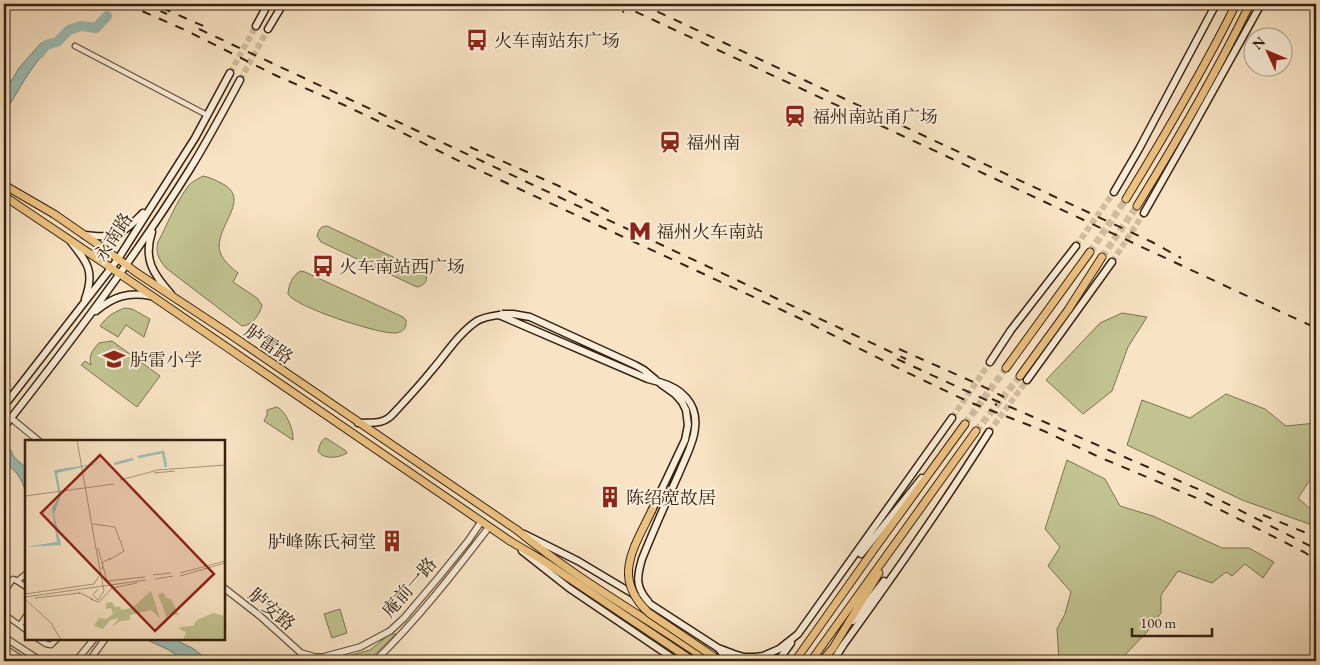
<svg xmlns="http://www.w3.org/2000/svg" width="1320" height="665" font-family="'EB Garamond','Noto Serif SC',serif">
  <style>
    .green { fill: #c1c391; stroke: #7b7251 }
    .water { fill: #9dbeb7; stroke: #737f75 }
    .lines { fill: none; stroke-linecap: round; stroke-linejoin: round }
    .river { stroke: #9dbeb7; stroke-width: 10 }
    .secondary-tunnel { stroke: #d1bca0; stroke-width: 6; stroke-dasharray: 6 3; stroke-linecap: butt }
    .trunk-tunnel { stroke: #d1bca0; stroke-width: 7; stroke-dasharray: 7 3.5; stroke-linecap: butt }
    .minor-casing { stroke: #66523e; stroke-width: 7 }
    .tertiary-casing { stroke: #66523e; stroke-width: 8 }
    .secondary-casing { stroke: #352111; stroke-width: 9 }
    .primary-casing { stroke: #352111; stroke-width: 9 }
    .trunk-casing { stroke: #352111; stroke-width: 9 }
    .minor { stroke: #faedd9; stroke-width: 4.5 }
    .tertiary { stroke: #faedd9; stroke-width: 5.5 }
    .secondary { stroke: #faedd9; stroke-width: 6 }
    .primary { stroke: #ecc282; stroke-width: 7 }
    .trunk { stroke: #ecc282; stroke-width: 7 }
    .rail { stroke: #352111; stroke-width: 2; stroke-dasharray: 9 9; stroke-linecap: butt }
    .secondary-bridge-casing { stroke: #352111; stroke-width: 9; stroke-linecap: butt }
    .trunk-bridge-casing { stroke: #352111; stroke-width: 9; stroke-linecap: butt }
    .secondary-bridge { stroke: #faedd9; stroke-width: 6 }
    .trunk-bridge { stroke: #ecc282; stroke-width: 7 }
    .labels { text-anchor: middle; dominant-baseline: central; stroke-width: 4; stroke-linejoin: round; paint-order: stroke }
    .poi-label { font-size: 18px; fill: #352111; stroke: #faedd9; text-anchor: start }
    .street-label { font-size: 18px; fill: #352111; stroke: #faedd9 }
    .inset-river { fill: none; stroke: #9dbeb7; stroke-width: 2.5 }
    .inset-road { fill: none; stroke: #aa957c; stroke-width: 1 }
    .view { fill: #8f2418; fill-opacity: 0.15; stroke: #8f2418; stroke-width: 2.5 }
    .inset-edge { fill: none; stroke: #352111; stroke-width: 2.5 }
  </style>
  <rect width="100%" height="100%" fill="#f8e3c4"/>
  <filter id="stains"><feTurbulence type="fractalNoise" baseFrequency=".004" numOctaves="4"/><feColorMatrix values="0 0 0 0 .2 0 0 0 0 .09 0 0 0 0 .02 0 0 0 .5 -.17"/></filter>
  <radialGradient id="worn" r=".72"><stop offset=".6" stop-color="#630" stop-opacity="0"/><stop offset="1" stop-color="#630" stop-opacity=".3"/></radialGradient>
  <path class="green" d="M203,176C209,177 215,180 221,183C254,199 213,227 220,252C223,261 231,267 238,273L233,282L257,298L262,305C260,314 252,326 242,326L166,268C159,260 155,252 158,242C168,223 176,202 189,185C193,181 198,179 203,176Z
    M327,226L423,271C430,278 426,285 417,287L321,242L317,236L319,230L322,227Z
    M301,271L305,272L403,317L406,320C407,327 403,333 395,333C378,334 295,307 288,294C288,286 293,274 301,271Z
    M125,308L132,309L150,319L144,337L126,325L118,337L100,326C107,316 114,312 125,308Z
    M1122,313L1147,317L1128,347L1112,391L1083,414L1046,380L1100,323Z
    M112,341L160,376L137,407L81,365L85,361L91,365C88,355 93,350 99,343Z
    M1226,394L1265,409L1286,426L1316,423V471L1298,498L1315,513L1312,525L1242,500L1127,445L1142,400L1190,418Z
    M277,407C286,411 294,430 293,440L264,421L267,415V410Z
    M326,438L346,451L347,453C339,458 323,460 318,451C320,446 320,440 326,438Z
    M1067,460L1105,479L1120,506L1153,516L1222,548H1249L1274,562L1263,578L1245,564L1232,576L1226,572L1212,583L1178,571L1161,595V613L1146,633L1119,661H1059L1057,629L1065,614L1071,592L1048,566L1060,547L1045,529Z
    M340,609L347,633L332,638L324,614Z
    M390,634H396L368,661H329L370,650Z"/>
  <path class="water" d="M41,43L50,46C30,68 18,90 4,115V93L19,68Z
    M4,444L9,447L14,457L26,468V492C22,480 16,468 4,464Z
    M145,639H174L194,649L209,661H186L169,650Z"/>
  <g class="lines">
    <path class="river" d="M39,54L46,45L57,42L69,30L81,26L96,28L107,16"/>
    <path class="secondary-tunnel" d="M230,73L256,26
      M240,80L268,29
      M1076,246L1114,192
      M1112,262L1144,213
      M952,418L990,362
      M989,432L1027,380"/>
    <path class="trunk-tunnel" d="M1090,252L1126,199
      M1102,257L1137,206
      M965,424L1006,368
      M976,431L1020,376"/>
    <g class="minor-casing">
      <path id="minor" d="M75,46L207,115
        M17,581L26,587
        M4,592L13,579L17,581L26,574
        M4,614L26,630
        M20,625L26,616
        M38,639L46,644L51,645L57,639
        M6,661L11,653"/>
    </g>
    <g class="tertiary-casing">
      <path id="tertiary" d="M11,418L39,441
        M224,588L260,616L301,653L315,657H322
        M4,637L41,661
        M4,648L24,661
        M301,653L303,661
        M76,661L94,639
        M89,661L105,639
        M314,661L323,657L360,647L390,631L404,618L438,578L468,541L481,522
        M375,661C417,620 453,574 489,527"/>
    </g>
    <g class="secondary-casing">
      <path id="secondary" d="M256,26L268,4
        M268,29L283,4
        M1114,192L1139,149L1216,4
        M1144,213L1190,132L1261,4
        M152,232C143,259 153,274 171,294
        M84,235C91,235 98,237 105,236C122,236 132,224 143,213
        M71,242C88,263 95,272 85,299
        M96,311C114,296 128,292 151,296
        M990,362L1011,330L1076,246
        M1027,380L1112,262
        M4,406L118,259L195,138L230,73
        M358,423C372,422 383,425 393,414
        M4,427C69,344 134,259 190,169C208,140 224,110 240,80
        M652,510L685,440L688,425L686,410L682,402L675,394L661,384
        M524,534L578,561L650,604L718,648L734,654L744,657H755L763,656L779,649L798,634L952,418
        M522,551L569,588L671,657L675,661
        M861,554L922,478
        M648,601C635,587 637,576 642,559C654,529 667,500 680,471C685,458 694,443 695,428C698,403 681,388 659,382
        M853,621L884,581
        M719,649L724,655L727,661
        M778,661L791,643
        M833,661L844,644C894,575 943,505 989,432"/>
    </g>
    <g class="primary-casing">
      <path id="primary" d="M4,185L54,214L106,250L137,273L225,331L517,530
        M4,196L98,259L510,541"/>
    </g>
    <g class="trunk-casing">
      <path id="trunk" d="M1126,199C1165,135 1203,71 1236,4
        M1137,206C1177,141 1216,73 1250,4
        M1006,368L1090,252
        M1020,376L1068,310L1102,257
        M517,530C576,579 645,617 709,661
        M510,541L542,560L693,661
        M795,661L875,548L965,424
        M811,661L976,431
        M822,661L833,648L879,573"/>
    </g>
    <use href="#minor" class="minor"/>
    <use href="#tertiary" class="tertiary"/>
    <use href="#secondary" class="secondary"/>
    <use href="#primary" class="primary"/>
    <use href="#trunk" class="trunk"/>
    <path class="rail" d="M126,4L185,30L277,76L344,105L399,131L461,162L799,318L904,371L969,402L1044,431L1099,457L1199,499L1304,552L1316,560
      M144,4L167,14
      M606,4L624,12
      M619,4L1316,328
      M641,4L1152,242L1181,258
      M162,8L208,28
      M199,29L906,359
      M470,147L559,186L610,212
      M899,349L980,385L1004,397
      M897,359L997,405
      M992,399L1200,490L1316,549
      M1263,515L1316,537"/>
    <g class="secondary-bridge-casing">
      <path id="secondary-bridge" d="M502,314H513L530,317L635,365L644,370L656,380
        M393,414C406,400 420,385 432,370C446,354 459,333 477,321C484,317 492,316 499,315L648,379L659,382"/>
    </g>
    <g class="trunk-bridge-casing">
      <path id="trunk-bridge" d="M652,510C634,548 611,578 649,613L720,661"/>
    </g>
    <use href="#secondary-bridge" class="secondary-bridge"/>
    <use href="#trunk-bridge" class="trunk-bridge"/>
  </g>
  <defs>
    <g id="bus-bare" transform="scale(1.725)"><path d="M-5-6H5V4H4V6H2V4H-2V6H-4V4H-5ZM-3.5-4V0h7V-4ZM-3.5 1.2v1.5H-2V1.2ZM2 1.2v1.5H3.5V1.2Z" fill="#8f2418" stroke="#faedd9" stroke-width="2.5" paint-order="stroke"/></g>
    <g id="station-bare" transform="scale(1.725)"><path d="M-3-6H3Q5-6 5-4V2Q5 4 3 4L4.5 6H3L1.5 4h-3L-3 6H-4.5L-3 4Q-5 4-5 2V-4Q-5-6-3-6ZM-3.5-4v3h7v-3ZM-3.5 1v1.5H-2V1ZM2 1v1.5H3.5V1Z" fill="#8f2418" stroke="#faedd9" stroke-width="2.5" paint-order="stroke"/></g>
    <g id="metro-bare" transform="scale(1.725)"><path d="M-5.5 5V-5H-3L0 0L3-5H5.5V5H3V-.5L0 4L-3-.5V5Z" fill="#8f2418" stroke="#faedd9" stroke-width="2.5" paint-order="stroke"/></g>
    <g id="school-bare" transform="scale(1.725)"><path d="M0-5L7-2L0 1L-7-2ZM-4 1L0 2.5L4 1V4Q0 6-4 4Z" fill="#8f2418" stroke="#faedd9" stroke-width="2.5" paint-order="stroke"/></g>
    <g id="building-bare" transform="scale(1.725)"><path d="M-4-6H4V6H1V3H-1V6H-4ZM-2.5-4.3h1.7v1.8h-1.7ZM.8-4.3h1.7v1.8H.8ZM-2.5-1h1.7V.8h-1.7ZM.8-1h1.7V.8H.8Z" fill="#8f2418" stroke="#faedd9" stroke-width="2.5" paint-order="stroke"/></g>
  </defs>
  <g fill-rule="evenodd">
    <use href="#bus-bare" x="477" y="40"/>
    <use href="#station-bare" x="795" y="116"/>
    <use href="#station-bare" x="670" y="142"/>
    <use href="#metro-bare" x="640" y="231"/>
    <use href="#bus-bare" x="323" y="266"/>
    <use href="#school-bare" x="114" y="359"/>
    <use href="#building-bare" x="610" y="497"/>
    <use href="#building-bare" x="392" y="541"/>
  </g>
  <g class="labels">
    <g class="poi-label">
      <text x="494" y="40">火车南站东广场</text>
      <text x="812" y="116">福州南站甬广场</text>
      <text x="686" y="142">福州南</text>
      <text x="656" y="231">福州火车南站</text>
      <text x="339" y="266">火车南站西广场</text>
      <text x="130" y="359">胪雷小学</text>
      <text x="626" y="497">陈绍宽故居</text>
      <text x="376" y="541" text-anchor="end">胪峰陈氏祠堂</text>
    </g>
    <g class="street-label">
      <text transform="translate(113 237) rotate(-57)">永南路</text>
      <text transform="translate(269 344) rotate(35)">胪雷路</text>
      <text transform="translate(409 587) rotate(-49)">庵前一路</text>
      <text transform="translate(272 609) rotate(40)">胪安路</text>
    </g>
  </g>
  <g transform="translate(25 440)">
    <rect width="200" height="200" fill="#f8e3c4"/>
    <path d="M126,151L135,178L126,170L105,175V180L95,181L87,187L94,178L85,180L78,189L69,186L74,178L81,179L88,174L86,168L81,169V163L87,162L90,167H96L95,170L107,168ZM138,152L141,158L146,159L154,175H143L142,178L133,155ZM188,173L200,176V200H158L161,192L154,189L155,187L168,186L172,180Z" fill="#c1c391"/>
    <path d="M75,23L32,33L36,55L29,74L36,105L0,107L32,102L27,68L34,57L29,30Z" fill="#9dbeb7"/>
    <path class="inset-river" d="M113,17L138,12L141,27M89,24L108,19"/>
    <path class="inset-road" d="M52,0L71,109M129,33L150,31M95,40L133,30L200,25M0,56L89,44M68,84L90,87L99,111L84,120M71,108L79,151L73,160L68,155L73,149M73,108L82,141L120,137M77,129L78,122L86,118M155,133L200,121M128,135L146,133M155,136L200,123M130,139L148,136M53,152L68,159M0,154L69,144L74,136M0,157L121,140M10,158L55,153M0,159L26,183L36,200M65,159L74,162L87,148L112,143"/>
    <path class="view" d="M75,15L189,134L130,191L16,73Z"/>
    <rect width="200" height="200" class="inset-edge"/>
  </g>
  <rect width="1320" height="665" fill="none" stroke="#f8e3c4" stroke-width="20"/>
  <rect x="5" y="5" width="1310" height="655" fill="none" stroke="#352111" stroke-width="2.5"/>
  <rect x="10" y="10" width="1300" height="645" fill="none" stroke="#352111"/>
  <g transform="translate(1268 52) rotate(314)"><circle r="24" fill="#faedd9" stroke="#ab9b89"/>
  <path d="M0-4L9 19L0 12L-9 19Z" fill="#8f2418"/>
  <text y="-8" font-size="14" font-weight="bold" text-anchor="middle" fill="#352111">N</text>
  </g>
  <path d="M1132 628v8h80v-8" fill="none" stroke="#352111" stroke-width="2.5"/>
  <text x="1140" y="628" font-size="15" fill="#352111" stroke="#faedd9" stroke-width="4" paint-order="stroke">100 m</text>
  <rect width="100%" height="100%" filter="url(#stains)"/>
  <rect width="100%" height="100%" fill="url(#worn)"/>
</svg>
